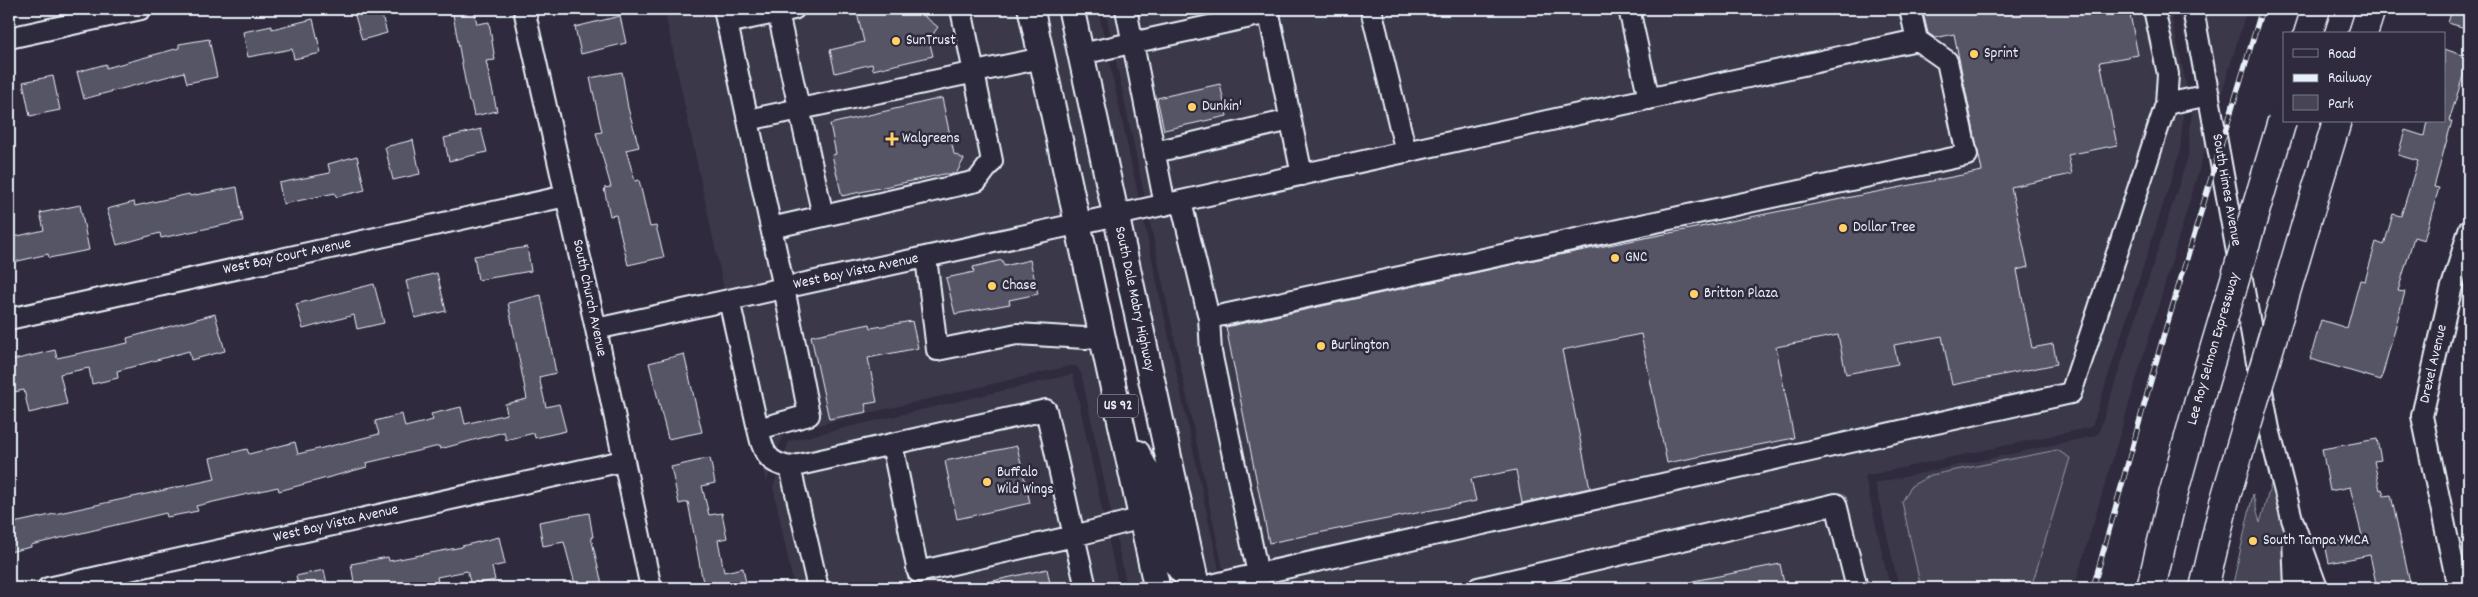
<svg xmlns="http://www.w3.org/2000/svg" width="2478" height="597" font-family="Dekko,sans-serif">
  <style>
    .built { fill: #3b3749 }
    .green { fill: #464455; stroke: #979aa6 }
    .building { fill: #575565; stroke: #e8f1f8 }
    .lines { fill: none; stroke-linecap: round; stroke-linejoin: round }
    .minor-casing { stroke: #e8f1f8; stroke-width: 24 }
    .major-casing { stroke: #e8f1f8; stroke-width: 29 }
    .highway-casing { stroke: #e8f1f8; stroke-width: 31 }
    .minor { stroke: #2f2a3d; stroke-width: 20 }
    .major { stroke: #2f2a3d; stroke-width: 25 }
    .highway { stroke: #2f2a3d; stroke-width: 28 }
    .rail-casing { stroke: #e8f1f8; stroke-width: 5.5 }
    .rail { stroke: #2f2a3d; stroke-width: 4; stroke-dasharray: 11; stroke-linecap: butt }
    .highway-bridge-casing { stroke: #e8f1f8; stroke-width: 31; stroke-linecap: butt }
    .highway-bridge { stroke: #2f2a3d; stroke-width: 28 }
    .poi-dot { fill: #ffd166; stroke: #2f2a3d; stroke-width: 2 }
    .labels { text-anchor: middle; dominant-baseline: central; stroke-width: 5; stroke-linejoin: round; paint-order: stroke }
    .shield { fill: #2f2a3d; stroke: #b0b5c0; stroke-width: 1 }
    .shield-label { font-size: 14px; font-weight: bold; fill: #e8f1f8 }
    .poi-label { font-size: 15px; fill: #e8f1f8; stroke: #2f2a3d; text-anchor: start }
    .street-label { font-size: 15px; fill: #e8f1f8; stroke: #2f2a3d }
  </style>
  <rect width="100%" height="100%" fill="#2f2a3d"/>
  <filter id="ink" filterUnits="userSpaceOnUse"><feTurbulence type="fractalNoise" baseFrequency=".02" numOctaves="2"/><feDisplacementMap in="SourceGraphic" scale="10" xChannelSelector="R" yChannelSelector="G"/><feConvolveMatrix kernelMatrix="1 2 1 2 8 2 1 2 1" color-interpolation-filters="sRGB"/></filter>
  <g filter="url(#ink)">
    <path class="built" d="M664,9H1021L1067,216L724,290Z
      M1041,9H1061L1104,208L1085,212Z
      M1080,9H1098L1223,588L1204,576Z
      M1105,9H2170L2186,84L2180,152L2092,427L1865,476L1890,588H1227Z
      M2178,9H2183L2208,140L2074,588H2031L2064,478L1902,502L1921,588H1899L1875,483L2094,436L2099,432L2188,156L2194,82Z
      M2203,9H2247L2220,100Z
      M1071,237L1148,588H1127L1081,373L1076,366H1070L784,433L766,483L729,311Z
      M1073,374L1119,588H794L773,487L789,441Z
      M1163,560L1185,588H1167Z"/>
    <path class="green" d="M2057,450L2070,458L2031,588H1921L1902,502L1911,486L1931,475Z
      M2272,480L2282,520L2286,588H2232L2253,494L2260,523Z"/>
    <path class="building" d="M353,9H380L387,33L362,40Z
      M452,9H474L477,24L489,22L495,60L486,61L497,111L474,116L471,102H469Z
      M856,9H923L925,17L938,27L929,40L933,56L873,70L872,64L835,73L830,50L864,42Z
      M1922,9H2129L2138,55L2100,62L2117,145L2068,155L2072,174L2011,187L2028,267L2017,270L2032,348L2053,344L2057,364L1952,385L1942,336L1894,345L1898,364L1846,374L1838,335L1776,347L1794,438L1667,463L1641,334L1562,350L1590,488L1522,503L1516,470L1471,479L1476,501L1269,543L1226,327L1529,261L1982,171L1954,34L1935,38L1928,33Z
      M2452,9H2469V29L2448,23Z
      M620,16L626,43L581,54L575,27Z
      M313,19L321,53L294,59L292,49L248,57L243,32L272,26V29Z
      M209,39L217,77L187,83L184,72L84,99L77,72L106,64V68L179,48V44Z
      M2444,49L2469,57L2449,121H2452L2434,187L2439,188L2424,240L2414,237L2398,291L2405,292L2381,380L2310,359L2321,320L2347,328L2360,280L2365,281L2376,242L2384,245L2393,214L2401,216L2418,161L2398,155L2405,130L2424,136L2427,121H2444Z
      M622,72L628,108L639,147L626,150L635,181L639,180L650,227L656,226L664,257L628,265L616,215L610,216L604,188L611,187L596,133L602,132L590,78Z
      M53,76L60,110L30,116L23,82Z
      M1220,84L1227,116L1164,130L1157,98Z
      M942,98L954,154L964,159L956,174H944L842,196L832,155L836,154L830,124Z
      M481,129L487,152L449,161L444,138Z
      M413,140L420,174L393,180L385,147Z
      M357,156L365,190L336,197L335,193L283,204L279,183L330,173L328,164Z
      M237,187L243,221L161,238L160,233L117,245L107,209L134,202L135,206L189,194L190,196Z
      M80,205L89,250L49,258L48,254L14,262L9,238L44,230L40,213Z
      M527,247L531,271L478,280L474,256Z
      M1002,260L1004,266L1030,260L1038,294L1009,300L1010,304L955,314L946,278L974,272L973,267Z
      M437,273L446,311L415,318L406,281Z
      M374,284L384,323L357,329L354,315L303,329L296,304Z
      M541,295L556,373L539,377L546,407L559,404L566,431L535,438L534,433L506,440L504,432L440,449L439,446L366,463L367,467L279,491L278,487L196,506L198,511L167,517L166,513L31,545V547L9,552V524L215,479L210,458L247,449L249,454L295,442L298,454L379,434L375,421L402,414L405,427L433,420L431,414L461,407L465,424L507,414L505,404L527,399L508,303Z
      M215,314L225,351L191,360L189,351L117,371L118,378L92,384L89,368L60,374L67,404L29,413L24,390L9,393V361L55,350L57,358L128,343L127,338Z
      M912,321L918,348L868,358L877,402L865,404L867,412L829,419L811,336L870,324L871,328Z
      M684,354L702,432L668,439L649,363Z
      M2377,439L2381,460L2374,461L2380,490L2382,489L2384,496L2391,495L2411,588H2377L2370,555L2329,563L2325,544L2362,536L2350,487L2330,491L2322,449Z
      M1017,446L1030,503L957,519L945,461Z
      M710,458L715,483L702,486L709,515L722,513L727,538L718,540L724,572L743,568L747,588H704L688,502L679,504L671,467Z
      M589,513L593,537H591L603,588H576L564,542L543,546L539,522Z
      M499,537L505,564L492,567L495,580L471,585L467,571L437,577L439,588H425L424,580L381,588H355L351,564L388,557L389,561L462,547V546Z
      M1780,564L1785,588H1693V581Z
      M1047,569L1051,588H989L988,582Z
      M324,570L328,588H299L296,576Z"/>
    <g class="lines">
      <g class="minor-casing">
        <path id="minor" d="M524,9L596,329L651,588
          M724,9L784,288L809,415L758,429C763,451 766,463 790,467L818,588
          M1126,9L1165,205
          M1268,9L1302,175
          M1371,9L1406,152
          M1629,9L1649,99
          M2193,9L2269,429L2292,519L2317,588
          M778,13L823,216
          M727,23L794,9
          M9,38L141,9
          M1081,54L1269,13
          M2166,104L2209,95
          M748,120L1042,58
          M1155,152L1290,120
          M1181,202L1209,318L1967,155L1947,61L1917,40L1910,9
          M771,228L977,181L992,161L961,9
          M926,257L937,350L1017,334L1085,338L1102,336
          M729,300L758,429
          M1209,318L1211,352L1258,574L2071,393L2166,104L2168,74L2154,9
          M9,319L566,196
          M596,329L1917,40
          M790,467L892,444L918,572L1074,536L1046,410L892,444
          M2293,538L2295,588
          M48,588L623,461
          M1086,588L1074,536L1142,518
          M1199,588L1258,574
          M1478,588L1836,504L1857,588
          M2458,588L2422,416L2451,290L2469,230"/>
      </g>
      <g class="major-casing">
        <path id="major" d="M1031,9L1157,588
          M1071,9L1197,588
          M1137,453C1143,466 1152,479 1156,492C1165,524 1164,564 1195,582"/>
      </g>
      <g class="highway-casing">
        <path id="highway" d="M2308,34L2316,9
          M2363,34L2371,9
          M2306,224L2337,121
          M2151,588L2173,495L2200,397
          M2204,588L2224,503"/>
      </g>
      <use href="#minor" class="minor"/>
      <use href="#major" class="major"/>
      <use href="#highway" class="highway"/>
      <g class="rail-casing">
        <path id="rail" d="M2093,588L2160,348L2262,9"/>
      </g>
      <use href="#rail" class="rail"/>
      <g class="highway-bridge-casing">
        <path id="highway-bridge" d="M2200,397L2282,121
          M2224,503L2306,224"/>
      </g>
      <use href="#highway-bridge" class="highway-bridge"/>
    </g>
  </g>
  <g class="poi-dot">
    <circle cx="896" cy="41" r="5"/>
    <circle cx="1974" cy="54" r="5"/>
    <circle cx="1192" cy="107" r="5"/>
    <path d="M889.5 131.5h5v5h5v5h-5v5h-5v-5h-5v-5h5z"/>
    <circle cx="1843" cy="228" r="5"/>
    <circle cx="1615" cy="258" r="5"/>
    <circle cx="992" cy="286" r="5"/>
    <circle cx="1694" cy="294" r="5"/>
    <circle cx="1321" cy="346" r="5"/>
    <circle cx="987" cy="482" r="5"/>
    <circle cx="2253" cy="541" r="5"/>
  </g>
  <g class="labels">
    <rect class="shield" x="1098" y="394.5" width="40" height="23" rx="4"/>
    <g class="shield-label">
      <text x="1118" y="406">US 92</text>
    </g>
    <g class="poi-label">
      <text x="906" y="41">SunTrust</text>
      <text x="1984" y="54">Sprint</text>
      <text x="1202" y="107">Dunkin'</text>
      <text x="902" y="139">Walgreens</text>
      <text x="1853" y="228">Dollar Tree</text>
      <text x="1625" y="258">GNC</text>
      <text x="1002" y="286">Chase</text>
      <text x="1704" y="294">Britton Plaza</text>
      <text x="1331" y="346">Burlington</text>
      <text x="997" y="473">Buffalo<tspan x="997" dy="17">Wild Wings</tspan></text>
      <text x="2263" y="541">South Tampa YMCA</text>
    </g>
    <g class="street-label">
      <text transform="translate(2226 190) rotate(80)">South Himes Avenue</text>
      <text transform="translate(287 257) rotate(-12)">West Bay Court Avenue</text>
      <text transform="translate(856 272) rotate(-12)">West Bay Vista Avenue</text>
      <text transform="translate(589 298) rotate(78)">South Church Avenue</text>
      <text transform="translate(1134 299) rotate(78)">South Dale Mabry Highway</text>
      <text transform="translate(2214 349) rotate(-74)">Lee Roy Selmon Expressway</text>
      <text transform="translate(2434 364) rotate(-77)">Drexel Avenue</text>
      <text transform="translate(336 524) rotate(-13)">West Bay Vista Avenue</text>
    </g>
  </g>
  <rect width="2478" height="597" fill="none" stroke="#2f2a3d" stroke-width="30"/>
  <rect x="15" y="15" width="2448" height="567" fill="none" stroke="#e8f1f8" stroke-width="2" filter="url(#ink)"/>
  <rect x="2283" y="32" width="162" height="90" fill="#2f2a3d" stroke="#797a88"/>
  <rect x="2293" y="49" width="25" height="8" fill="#2f2a3d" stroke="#797a88"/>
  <text x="2328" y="58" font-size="15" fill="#e8f1f8">Road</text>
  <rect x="2293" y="74" width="25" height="8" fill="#e8f1f8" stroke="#797a88"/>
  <text x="2328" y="82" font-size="15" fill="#e8f1f8">Railway</text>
  <rect x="2293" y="95" width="25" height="15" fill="#464455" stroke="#797a88"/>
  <text x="2328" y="108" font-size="15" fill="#e8f1f8">Park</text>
</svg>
